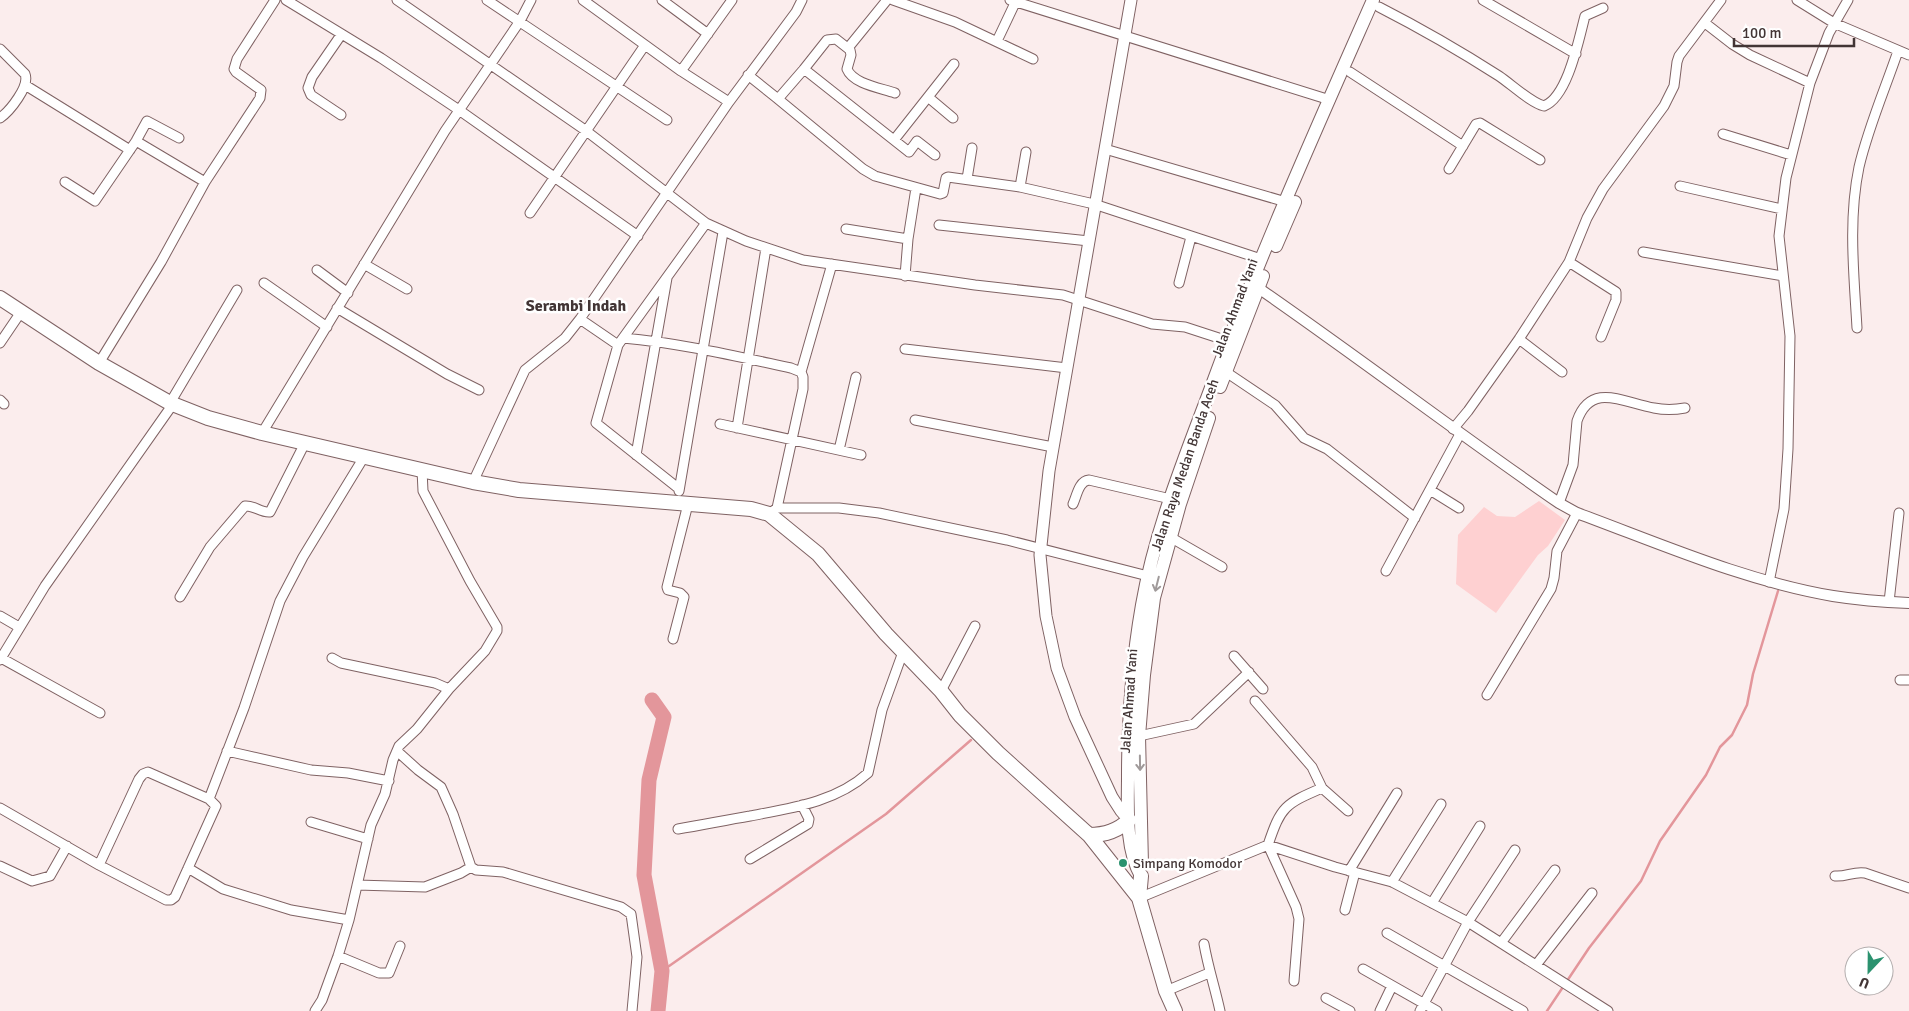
<svg xmlns="http://www.w3.org/2000/svg" width="1909" height="1011" font-family="Signika,sans-serif">
  <style>
    .green { fill: #fed0d1 }
    .lines { fill: none; stroke-linecap: round; stroke-linejoin: round }
    .stream { stroke: #e3969b; stroke-width: 2.5 }
    .river { stroke: #e3969b; stroke-width: 15 }
    .minor-casing { stroke: #7f6263; stroke-width: 11 }
    .tertiary-casing { stroke: #7f6263; stroke-width: 12 }
    .secondary-casing { stroke: #7f6263; stroke-width: 13 }
    .primary-casing { stroke: #7f6263; stroke-width: 14 }
    .trunk-casing { stroke: #7f6263; stroke-width: 16 }
    .minor { stroke: #fff; stroke-width: 9 }
    .tertiary { stroke: #fff; stroke-width: 10 }
    .secondary { stroke: #fff; stroke-width: 11 }
    .primary { stroke: #fff; stroke-width: 12 }
    .trunk { stroke: #fff; stroke-width: 14 }
    .oneway { stroke: #a09a9a }
    .poi-dot { fill: #2b926f; stroke: #fff; stroke-width: 2 }
    .labels { text-anchor: middle; dominant-baseline: central; stroke-width: 5; stroke-linejoin: round; paint-order: stroke }
    .street-label { font-size: 14px; fill: #423535; stroke: #fff }
    .poi-label { font-size: 14px; fill: #423535; stroke: #fff; text-anchor: start }
    .quarter-label { font-size: 16px; font-weight: bold; fill: #423535; stroke: #fff }
  </style>
  <rect width="100%" height="100%" fill="#fbeded"/>
  <path class="green" d="M1539,501L1565,520L1548,546L1538,555L1496,613L1456,584L1458,535L1484,507L1497,516L1515,517Z"/>
  <g class="lines">
    <path class="stream" d="M662,971L886,814L971,740
      M1547,1011L1589,948L1641,881L1660,841L1706,775L1720,747L1732,735L1747,705L1753,674L1778,591"/>
    <path class="river" d="M652,700L664,717L649,780L644,875L662,971L658,1011"/>
    <g class="minor-casing">
      <path id="minor" d="M286,0L381,58L459,110L638,236
        M397,0L585,130L706,223L746,241L803,260L975,285L1063,295L1152,324L1185,327L1228,341
        M487,0L667,120
        M583,0L681,71L729,102
        M662,0L708,34
        M893,0L955,22L1033,59
        M1010,0L1330,100
        M1483,0L1576,54
        M1797,0L1834,23L1909,55
        M1379,7C1420,28 1460,51 1499,76C1511,84 1531,103 1544,106C1568,97 1579,38 1585,16L1603,8
        M1705,23L1732,44L1750,55L1810,83
        M997,41L1015,3
        M848,48L887,0
        M0,49L25,74C30,86 10,111 0,118
        M804,69L827,40L836,39L850,50L851,55L847,69C853,84 881,88 895,93
        M681,71L732,0
        M1350,72L1463,146
        M748,75L778,99
        M25,85L130,150
        M928,97L953,118
        M341,115L311,95L308,88L312,77L341,35
        M1723,134L1791,155
        M894,140L954,64
        M136,141L205,182
        M1105,149L1286,202
        M935,155L917,141L909,152L804,69L778,99L863,169L875,176L940,194L943,193L946,178L948,177L1020,187L1094,204L1261,259
        M1449,169L1476,124L1480,123L1540,160
        M967,179L972,148
        M65,182L95,201L136,141L147,121L179,138
        M1680,186L1782,209
        M1020,187L1026,152
        M530,213L645,45
        M939,225L1089,241
        M846,229L908,239
        M1643,252L1783,276
        M1569,262L1616,292V300L1601,337
        M364,264L407,289
        M317,270L348,293
        M905,276L908,239L916,188
        M264,283L327,327
        M1179,283L1191,237
        M337,308L447,374L479,390
        M580,319L618,345
        M1857,328C1854,275 1848,220 1859,167C1868,128 1885,89 1898,51
        M623,338C680,343 735,356 791,368L801,372L803,377V389L777,508
        M1519,339L1562,372
        M0,343L21,312
        M905,349L1067,368
        M99,363L161,262L205,182L260,98L261,90L236,72L234,69L237,59L275,0
        M801,372L832,264
        M1226,372L1275,405L1304,438L1327,449L1415,518
        M0,400L4,404
        M170,403L237,290
        M915,420L1053,447
        M720,424L861,455
        M737,428L766,248
        M1453,429L1468,411L1519,339L1569,262L1587,218L1603,189L1664,106L1674,86L1677,62L1679,56L1721,0
        M262,433L445,131L520,21L531,0
        M839,450L856,377
        M636,455L667,278
        M473,482L525,370L565,338L580,319L729,102L796,12L802,0
        M678,488L596,423L618,345L706,223
        M1430,490L1459,508
        M679,491L723,232
        M1559,503L1573,465L1577,421C1591,381 1624,403 1654,408C1664,410 1674,410 1685,408
        M1073,504C1077,495 1079,481 1089,480L1175,500
        M769,514L777,508H839L879,513L1007,540L1148,576
        M1170,537L1222,567
        M1386,571L1460,434
        M1769,582L1784,509L1788,449L1790,336L1779,236L1786,178L1810,83L1829,33L1848,0
        M180,597L210,547L245,506C254,505 261,513 270,512L305,443
        M1889,602L1899,513
        M0,616L19,627
        M673,639L684,597L680,593L668,590L667,587L688,504
        M1234,656L1263,689
        M1,658L100,713
        M332,658L341,663L435,683L449,689
        M0,660L45,586L173,404
        M1900,680H1909
        M941,691L975,626
        M1487,695L1551,589L1554,578L1557,551L1577,513
        M1255,701L1312,767L1322,788L1348,811
        M1139,736L1194,724L1249,672
        M227,751L311,770L348,773L389,781
        M397,751L418,770L441,787L453,814L471,867L476,870L503,872L621,907L631,914L637,957L632,1011
        M209,799L244,708L280,601L303,557L364,457
        M0,808L99,865L166,900H171L175,897L216,806L209,799L148,772L143,774L139,779L99,865
        M311,822L368,839
        M678,829C702,825 726,820 750,816C792,808 836,802 868,773L882,710L903,652
        M750,859L808,824L809,819L802,805
        M0,866L32,881L50,876L67,846
        M188,868L223,889L291,910L349,920
        M1349,871L1397,793
        M1835,876C1846,877 1854,871 1865,873L1909,888
        M1392,882L1441,804
        M357,885L425,887L461,873L471,867
        M1139,898L1268,845L1335,867L1392,882L1468,922L1608,1011
        M1432,903L1480,826
        M1345,910L1355,872
        M1387,933L1523,1011
        M1501,943L1555,870
        M1204,944C1208,967 1215,988 1220,1011
        M338,956L379,973H389L400,946
        M1536,965L1592,893
        M1363,969L1437,1011
        M1294,981L1299,919L1296,907L1268,845C1281,806 1285,804 1322,788
        M1166,991L1209,973
        M1326,998L1350,1011
        M315,1011L322,1000L338,956L349,920L371,825L385,794L393,760L399,746L417,729L449,689L485,651L497,631V627L470,581L423,491L422,470
        M1380,1011L1392,986
        M1420,1011L1468,922L1515,850"/>
    </g>
    <g class="tertiary-casing">
      <path id="tertiary" d="M1254,285C1357,356 1456,432 1559,503L1577,513C1661,544 1745,581 1833,596C1858,600 1884,602 1909,603"/>
    </g>
    <g class="secondary-casing">
      <path id="secondary" d="M1129,820L1121,811L1112,797L1075,717L1057,668L1046,616L1040,555L1049,471L1131,0"/>
    </g>
    <g class="primary-casing">
      <path id="primary" d="M1276,246L1295,202
        M1220,387L1263,276
        M1142,864L1139,736L1144,675L1154,598L1180,504L1209,418
        M1141,876C1125,848 1128,808 1128,776C1128,719 1132,662 1142,605C1155,530 1185,457 1212,385C1260,254 1317,127 1373,0"/>
    </g>
    <g class="trunk-casing">
      <path id="trunk" d="M0,298L99,363L170,403L208,418L262,433L473,482L519,490L751,509L769,514L818,554L886,634L941,691L960,715L998,753L1089,835L1139,898
        M1089,835C1105,835 1118,831 1129,820
        M1141,876L1139,898L1166,991L1175,1011"/>
    </g>
    <use href="#minor" class="minor"/>
    <use href="#tertiary" class="tertiary"/>
    <use href="#secondary" class="secondary"/>
    <use href="#primary" class="primary"/>
    <use href="#trunk" class="trunk"/>
  </g>
  <defs><path id="oneway-shaft" d="M-6 0H5M1.5-3L5.5 0L1.5 3" fill="none" stroke-width="1.6" stroke-linecap="round" stroke-linejoin="round" transform="scale(1.25)"/></defs>
  <g class="oneway">
    <use href="#oneway-shaft" transform="translate(1157 584) rotate(104)"/>
    <use href="#oneway-shaft" transform="translate(1140 763) rotate(89)"/>
  </g>
  <circle class="poi-dot" cx="1123" cy="863" r="5"/>
  <g class="labels">
    <g class="street-label">
      <text transform="translate(1235 308) rotate(-69)">Jalan Ahmad Yani</text>
      <text transform="translate(1185 465) rotate(-71)">Jalan Raya Medan Banda Aceh</text>
      <text transform="translate(1129 701) rotate(-86)">Jalan Ahmad Yani</text>
    </g>
    <g class="poi-label">
      <text x="1133" y="863">Simpang Komodor</text>
    </g>
    <g class="quarter-label">
      <text x="576" y="306">Serambi Indah</text>
    </g>
  </g>
  <g transform="translate(1869 971) rotate(202)"><circle r="24" fill="#ffffff" stroke="#b3aeae"/>
  <path d="M0-4L9 19L0 12L-9 19Z" fill="#2b926f"/>
  <text y="-8" font-size="14" font-weight="bold" text-anchor="middle" fill="#423535">U</text>
  </g>
  <path d="M1734 38v8h120v-8" fill="none" stroke="#423535" stroke-width="2.5"/>
  <text x="1742" y="38" font-size="15" fill="#423535" stroke="#ffffff" stroke-width="4" paint-order="stroke">100 m</text>
</svg>
